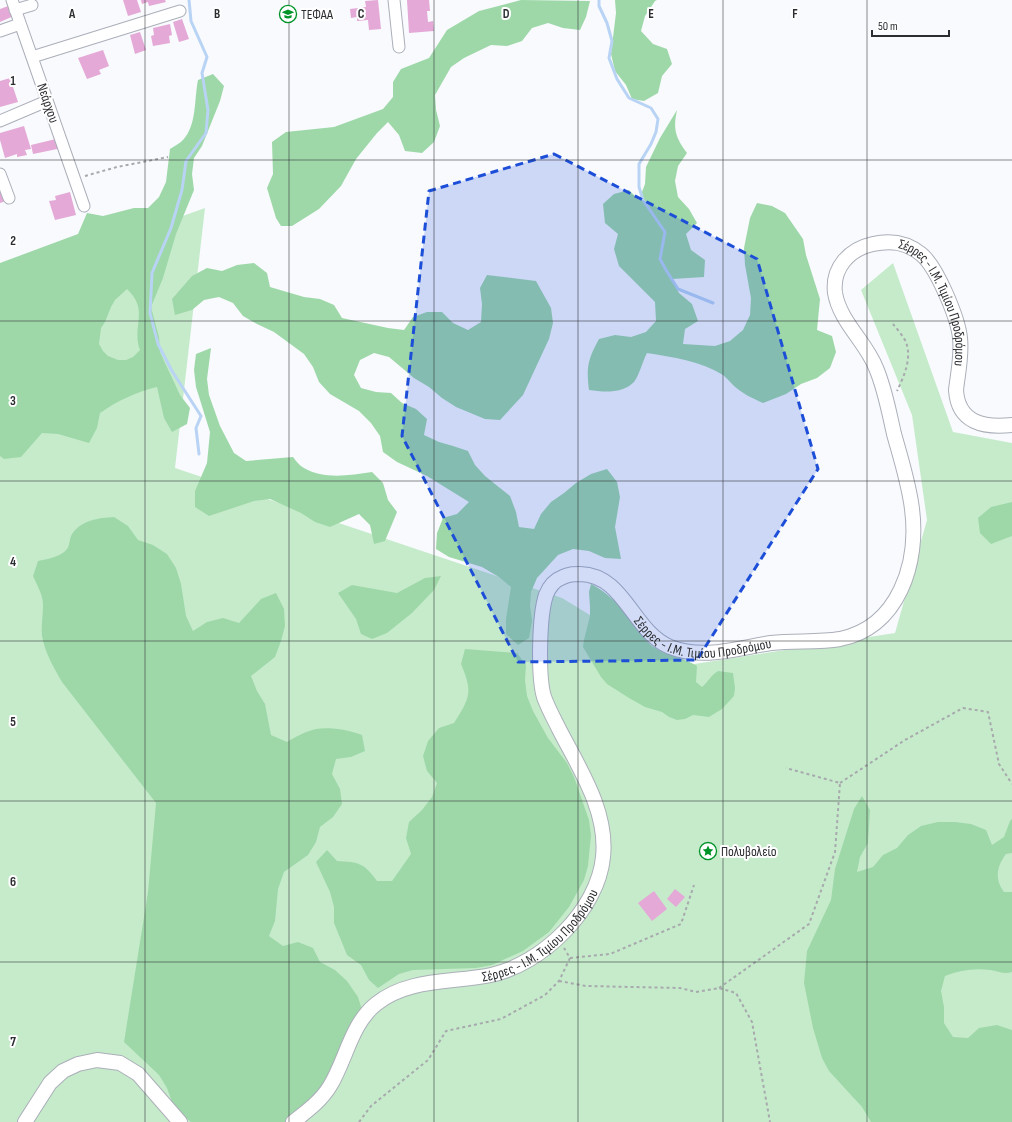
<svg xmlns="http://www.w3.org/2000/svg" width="1012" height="1122" font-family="'Sofia Sans Condensed',sans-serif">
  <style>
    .green { fill: #c6ebcb }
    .forest { fill: #9ed8a8; fill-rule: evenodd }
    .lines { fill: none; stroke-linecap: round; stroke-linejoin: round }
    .stream { stroke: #b8d3f4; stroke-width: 3 }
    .building { fill: #e4a9d6 }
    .minor-casing { stroke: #abafb9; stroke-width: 13 }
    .tertiary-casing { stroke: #abafb9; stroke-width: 16 }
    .path { stroke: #a7a9ad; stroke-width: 2; stroke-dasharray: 3 3; stroke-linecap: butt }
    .minor { stroke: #fff; stroke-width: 11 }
    .tertiary { stroke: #fff; stroke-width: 14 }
    .marked { fill: #1d4ed8; fill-opacity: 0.2; stroke: #1d4ed8; stroke-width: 3; stroke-dasharray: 8 5; stroke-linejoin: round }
    .grid { fill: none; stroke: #2b2d31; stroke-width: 1; stroke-opacity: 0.55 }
    .labels { text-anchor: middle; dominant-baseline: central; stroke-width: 4; stroke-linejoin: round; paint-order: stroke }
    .poi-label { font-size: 14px; fill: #2b2d31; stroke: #fff; text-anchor: start }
    .street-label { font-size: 14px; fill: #2b2d31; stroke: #fff }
    .grid-label { font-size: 13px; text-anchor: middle; font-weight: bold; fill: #2b2d31; stroke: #fff; stroke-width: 4; stroke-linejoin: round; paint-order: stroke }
  </style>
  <rect width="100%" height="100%" fill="#f8fafe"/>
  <path class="green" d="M205,208L175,468L562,598L675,667L895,633L927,520L912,415L861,290L893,263L953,432L1012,443V1122H0V282Z"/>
  <path class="forest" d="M521,0L590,1L586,17L580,30L563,28L548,23L532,28L522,41L507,46L491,45L464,58L451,67L435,95L436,110L440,126L434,142L422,153L405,151L399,135L388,122L377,133L356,159L341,186L319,209L292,226H281L276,218L267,188L273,174L272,142L286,132L334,127L383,109L393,97V82L401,69L429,58L447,30L479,11Z
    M615,0H657L655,1L645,16L641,31L653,44L667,49L672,64L662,76L658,93L644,101L632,99L626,85L615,71L611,54L616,13Z
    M213,74L224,86L220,101L202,146L194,158L192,174L194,190L176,234L163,278L151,307L159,337L160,352L180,395L190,408L187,424L172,432L164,418L157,387C136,392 117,401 100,413L97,428L89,443L58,434L42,433L21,457L4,459L0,456V263L78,234L87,213L103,216L134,208H148L159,197L166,182L170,149C174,146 179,144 183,140C197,125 194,100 198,80ZM127,289C150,311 131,326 140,350L133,357L126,360H118L108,356L103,351L99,344L101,328L105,322L111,307L115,300Z
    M677,110C673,129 675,137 687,153L678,166L675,181L678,197L689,209L697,223L686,234L691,250L705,260L704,277L672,279L679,293L692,304L698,321L685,329L683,344L715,346L730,341L743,330L750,315L751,298L745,265L744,248L750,218L757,203L772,206L785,213L803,239L806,255L820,299L817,330L832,336L836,352L830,368L817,378L801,384L786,394L763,403C752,398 743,394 734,386C730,382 727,378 723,375C701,361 672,357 647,353C643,360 639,376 634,382C622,394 604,392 589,390C586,367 588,359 599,339L615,335L631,337L646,332L656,321L655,302L619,266L614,249L618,234L605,223L603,204L614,194L629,190L639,200L645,184L646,167L660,138Z
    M254,263L267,273L270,287L304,297L320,299L334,305L342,318L388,328L404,330L413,317L427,312H442L453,323L468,330L481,322L482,304L480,288L487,275L536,281L551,308L553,323L549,339L523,395L500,420L485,419L456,407L442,398L429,387L414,378L389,357L374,353L360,360L354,375L361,388L376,392L391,393L402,403L416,409L427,419L424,435L439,442L453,446L468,451L475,465L485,476L510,496L516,512L519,527L534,529L541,514L551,502L564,493L576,483L591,474L607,469L617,482L620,497L615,527L621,559L605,558L589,551L573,549L558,555L537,578L531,592L530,606L532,621L529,638L518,645L506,634V619L511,587L499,577L482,567L449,557L436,549L437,533L443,518L457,514L469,502L427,476L397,462L383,452L380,436L371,423L359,411L330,394L319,382L313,367L304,354L274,332L257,324L243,316L233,303L219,297L204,300L192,310L175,315L172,299L192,276L207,268L222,271L237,265Z
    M211,348L207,379L209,395L220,426L234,453L246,461L293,457C296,461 300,466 304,468C325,480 350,475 372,472L383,483L388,500L397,512L385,541L374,544L370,525L359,514L330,527L315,522L301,513L270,499L254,501L209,516L195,507V491L207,463L210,432L196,387L194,370L196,354Z
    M1012,502V536L991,544L980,533L978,518L991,507Z
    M114,517L128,526L138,540L153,545L167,554L176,568L181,584L186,616L193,631L207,622L223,618L239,623L261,599L276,593L284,609L285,626L281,641L275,657L251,676L257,691L265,704L271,735L287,742C295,737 306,731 316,729C331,727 348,730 362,735L365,751L351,757L336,759L332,774L340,789L342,804L333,817L320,827L316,842L308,855L284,872L278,889L275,921L269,936L283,946L298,942L313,948L320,962L335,970L347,981L358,997L362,1010L320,1093L298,1116L285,1122H191L181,1114L172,1102L167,1088L159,1075L124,1042L148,892L156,803L62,682C54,668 45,653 42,636C41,625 43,616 43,605C43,595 37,585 33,576L38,561C47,559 61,557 67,549C70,545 69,539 72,534C82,520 98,518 114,517Z
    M441,576L434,590L412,613L387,633L372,639L361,634L356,619L338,593L352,585L397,593L425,578Z
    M591,584C604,590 622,607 631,618C639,627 642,638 652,646C665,656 683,657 697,666L696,682L702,687C708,682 711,675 718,671L733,673L735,688L734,696L722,709L709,717L693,715L685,719L677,720L669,717L662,712L645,707L629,698L607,684L601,677L583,647L584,640L590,616V607L589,592Z
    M465,649L517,653L526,665L525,680L527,696L533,711L548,738L567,763L574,777L589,820L591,835L588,866L584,880L569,907L549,932L523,951L492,965L476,968L413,970L399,974L378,988L369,980L361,965L347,955L334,923V907L330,892L316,862L327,850L337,861C359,862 364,863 377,881H392L411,854L406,838L409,822L422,810L432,797L437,783L427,771L423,756L428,741L439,728L454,723C470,698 473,692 461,664Z
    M862,796L870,810L868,843L860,857L857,872L873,867L883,855L897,848L908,835L921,826L938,822H955L971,824L986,830L992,845L1004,837L1010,821L1012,819V853L1006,854C997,866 994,879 1004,892H1012V972C1004,975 998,971 990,970C974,968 960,970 945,976L941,991L944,1007V1023L953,1037L968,1038L979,1028L997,1025L1012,1030V1122H871L862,1107L829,1071L822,1058L813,1028L804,983L807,951L831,900L835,869L854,809Z"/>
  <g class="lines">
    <path class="stream" d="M189,0L191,21L207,57L202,73L208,110L206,133L186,161L182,190L171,228L152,273L150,313L158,344L172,371L201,416L196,428L199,454
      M599,0V6L607,23L612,41L609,58L617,79L629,98L651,108L658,119L656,132L651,144L639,164V187L643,200L665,232L660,259L666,270L678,289L713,303"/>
  </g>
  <path class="building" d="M123,0H137L141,12L128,16Z
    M141,0H165L166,2L149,6L148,2L142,4Z
    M378,0L381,29L369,30L368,20L357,21V17L351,18L350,9L366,7L365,1Z
    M407,0H429L430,11H427L428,22L433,21L434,31L409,33Z
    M11,5L16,15L0,22V9Z
    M182,19L189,39L179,42L173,22Z
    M170,24L172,35L169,36L170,43L153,46L151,36L154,35L153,28Z
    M140,32L146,50L135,54L130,35Z
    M103,50L109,66L99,70L101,74L87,79L78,58Z
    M10,78L18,102L0,107V81Z
    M24,126L31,149L25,150L27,155L17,157V154L5,158L0,140V133Z
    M60,138L62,148L33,154L31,145Z
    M0,178L6,201L0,203Z
    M70,192L76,215L55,220L49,201L56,200L55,196Z
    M675,889L685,897L676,907L667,899Z
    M654,891L667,909L652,921L638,903Z"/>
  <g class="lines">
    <g class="minor-casing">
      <path id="minor" d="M12,0L84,206
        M394,0L399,47
        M15,10L32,5
        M0,31L20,24
        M32,57L180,11
        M0,121L47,101
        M0,174L9,198"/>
    </g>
    <g class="tertiary-casing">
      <g id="tertiary">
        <path d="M25,1122L50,1083L63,1071L78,1064L97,1060L120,1063L138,1074L180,1122"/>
        <path id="s1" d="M293,1122C307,1111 321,1101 330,1086C346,1060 351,1024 376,1004C408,978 452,983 491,975C542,964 598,910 603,857C608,811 579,768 559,729C554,719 548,708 544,697C538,677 539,616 546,595C549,587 555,580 563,577C569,574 573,574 580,574C625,575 632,631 670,647C703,660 738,648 771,643C794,640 817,643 840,639C899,627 919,563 912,509C909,484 901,459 894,434C889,412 885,389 876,368C866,342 840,322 835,293C832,268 849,249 873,244C891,240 906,242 921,254C937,267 958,318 960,338C962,355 958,373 956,390C958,423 984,428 1012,425"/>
      </g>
    </g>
    <path class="path" d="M85,176L117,167L168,157
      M893,324C897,329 903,336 906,342C912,359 904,376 897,391
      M840,783L905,740L963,708L988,712L999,764L1012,784
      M570,958L610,954L681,924L694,885
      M559,981L586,986L680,988L696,992L719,988L736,993L752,1022L770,1122
      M719,988L809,924L835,852L840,783L786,768
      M359,1122L371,1106L428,1060L446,1031L501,1019L545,995L559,981L570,958L564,948"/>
    <use href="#minor" class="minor"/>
    <use href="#tertiary" class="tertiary"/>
  </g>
  <path class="marked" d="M554,154L757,259L818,469L697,660L518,662L402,436L429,191Z"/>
  <path class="grid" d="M145,0V1122M289,0V1122M434,0V1122M578,0V1122M723,0V1122M867,0V1122M0,160H1012M0,321H1012M0,481H1012M0,641H1012M0,801H1012M0,962H1012"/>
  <defs>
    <g id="university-ring" transform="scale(0.9)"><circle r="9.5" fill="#fff" stroke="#009328" stroke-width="1.5"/><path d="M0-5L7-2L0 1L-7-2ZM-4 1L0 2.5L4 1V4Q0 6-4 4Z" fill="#009328"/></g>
    <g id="sight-ring" transform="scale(0.9)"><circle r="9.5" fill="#fff" stroke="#009328" stroke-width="1.5"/><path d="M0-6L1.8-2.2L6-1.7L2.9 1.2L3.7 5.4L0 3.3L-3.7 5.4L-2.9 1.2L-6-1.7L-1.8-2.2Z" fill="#009328"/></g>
  </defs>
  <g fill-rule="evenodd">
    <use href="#university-ring" x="288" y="14"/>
    <use href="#sight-ring" x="708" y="851"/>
  </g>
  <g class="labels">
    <g class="poi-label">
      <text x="301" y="14">ΤΕΦΑΑ</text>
      <text x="721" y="851">Πολυβολείο</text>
    </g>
    <g class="street-label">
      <text transform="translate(48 103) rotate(71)">Νεάρχου</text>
      <text stroke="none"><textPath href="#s1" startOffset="1612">Σέρρες - Ι.Μ. Τιμίου Προδρόμου</textPath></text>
      <text stroke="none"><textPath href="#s1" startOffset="906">Σέρρες - Ι.Μ. Τιμίου Προδρόμου</textPath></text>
      <text stroke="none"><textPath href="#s1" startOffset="331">Σέρρες - Ι.Μ. Τιμίου Προδρόμου</textPath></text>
    </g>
  </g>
  <g class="grid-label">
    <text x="72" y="18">A</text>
    <text x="217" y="18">B</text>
    <text x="361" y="18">C</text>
    <text x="506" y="18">D</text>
    <text x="651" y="18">E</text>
    <text x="795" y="18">F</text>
    <text x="13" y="85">1</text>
    <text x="13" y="245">2</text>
    <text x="13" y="405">3</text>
    <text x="13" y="566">4</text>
    <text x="13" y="726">5</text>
    <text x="13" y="886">6</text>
    <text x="13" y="1046">7</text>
  </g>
  <path d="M872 30v6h77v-6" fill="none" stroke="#2b2d31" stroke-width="2"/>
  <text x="878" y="30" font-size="12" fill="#2b2d31" stroke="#ffffff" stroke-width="3" paint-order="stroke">50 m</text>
</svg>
